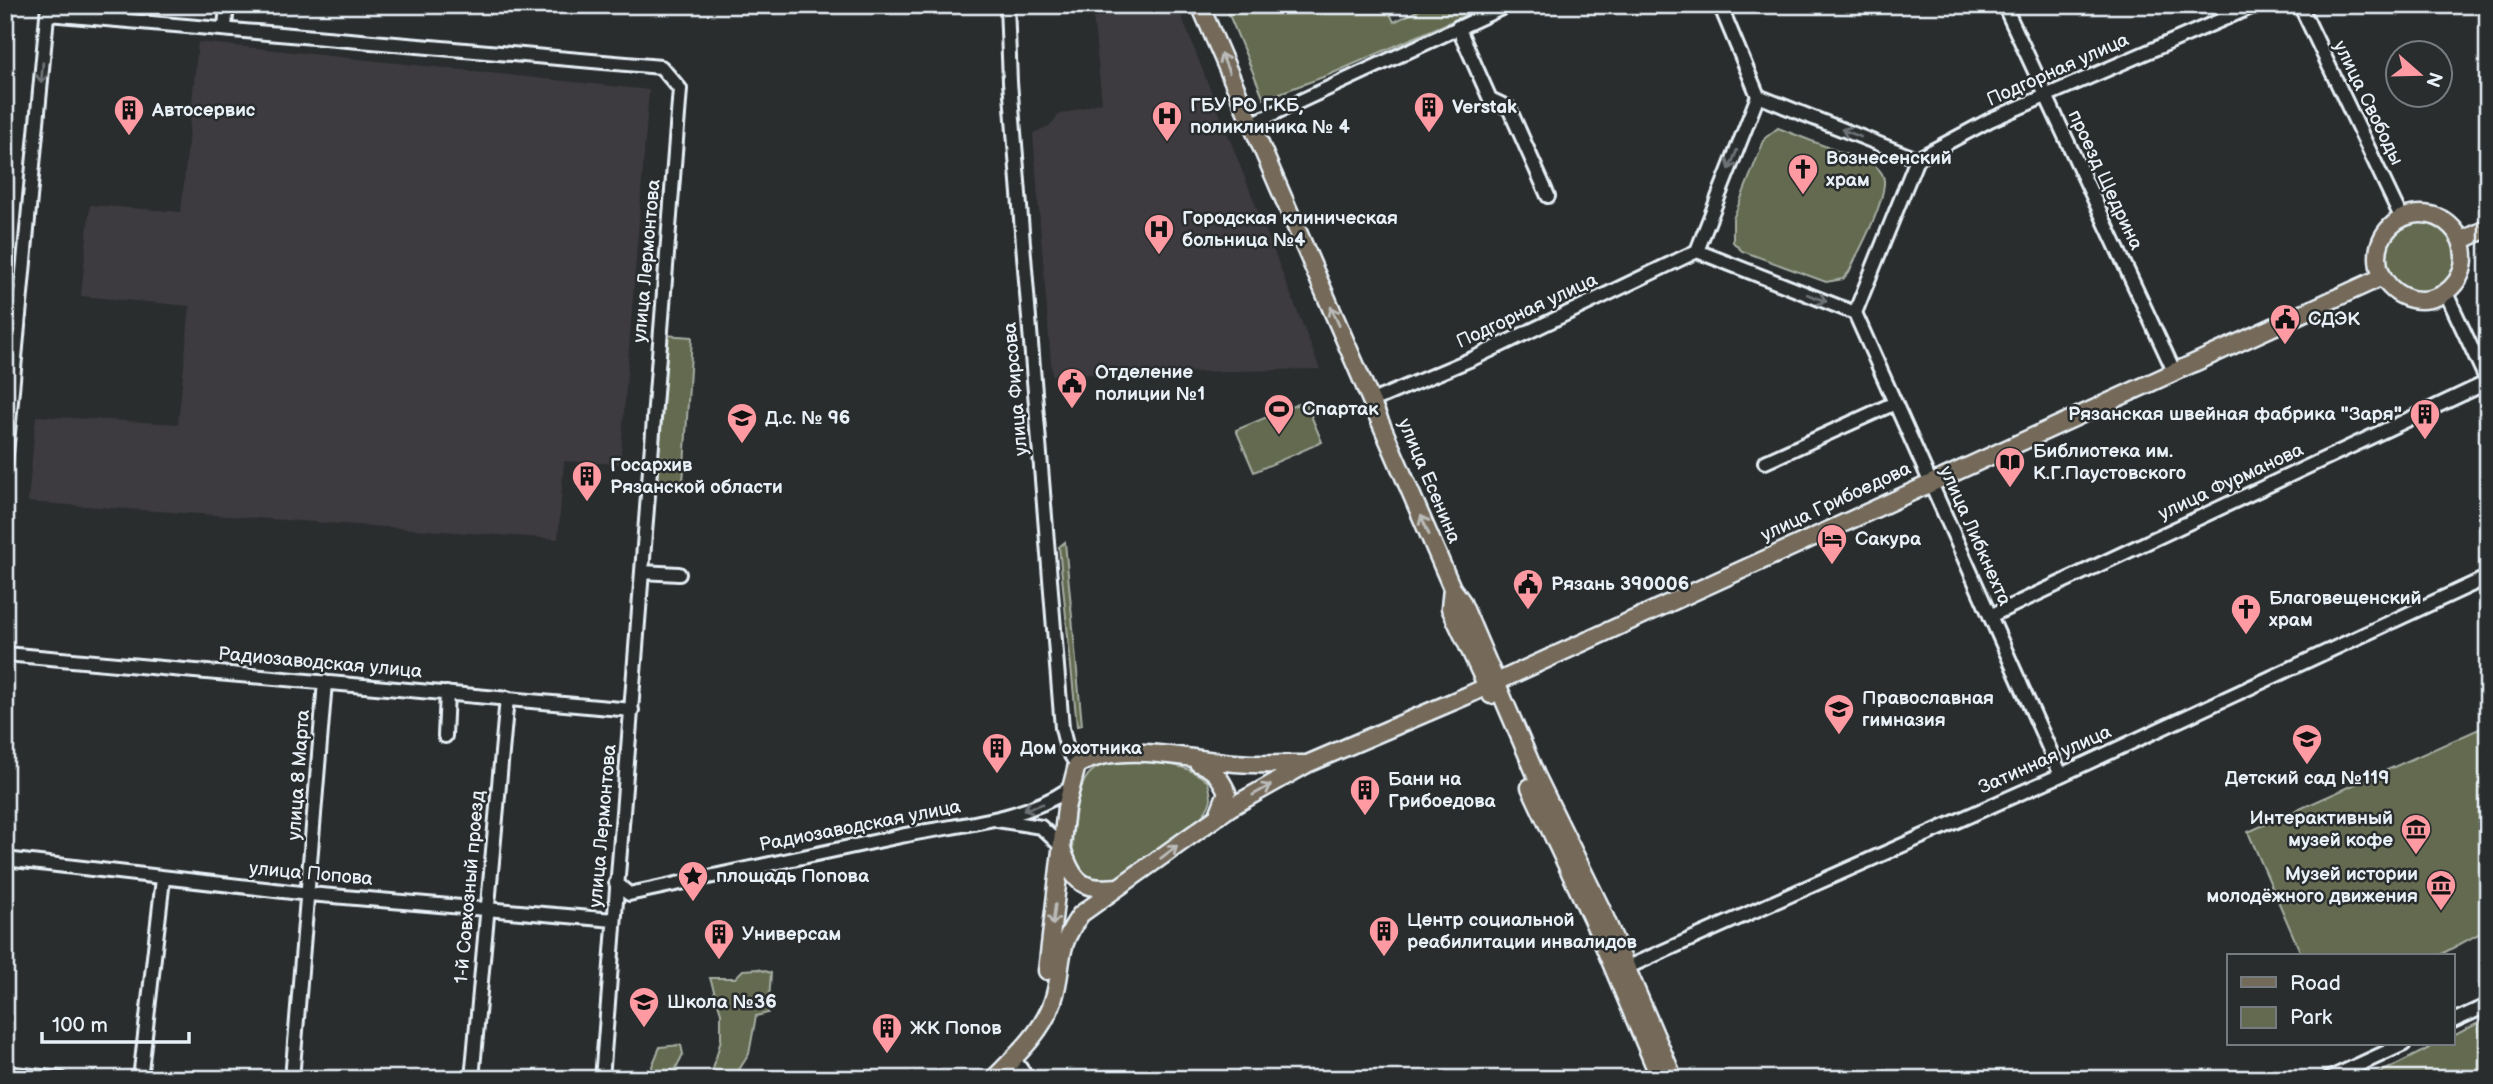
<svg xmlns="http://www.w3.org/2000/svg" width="2493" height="1084" font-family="'Balsamiq Sans',sans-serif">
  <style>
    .built { fill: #3d3b3f }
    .green { fill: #636a50; stroke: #a6aea4; stroke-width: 2 }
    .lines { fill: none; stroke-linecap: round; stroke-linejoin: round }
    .minor-casing { stroke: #e8f1f8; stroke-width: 18 }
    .major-casing { stroke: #e8f1f8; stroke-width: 21 }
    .minor { stroke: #2a2d2e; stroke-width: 12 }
    .major { stroke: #746a5a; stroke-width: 16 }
    .oneway { stroke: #babbb9 }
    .oneway2 { stroke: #6c7275 }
    .labels { text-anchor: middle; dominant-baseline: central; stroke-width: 5; stroke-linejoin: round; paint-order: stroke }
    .street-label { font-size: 19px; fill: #e8f1f8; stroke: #2a2d2e }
    .poi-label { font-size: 19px; font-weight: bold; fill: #e8f1f8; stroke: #2a2d2e; text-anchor: start }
  </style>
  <rect width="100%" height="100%" fill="#2a2d2e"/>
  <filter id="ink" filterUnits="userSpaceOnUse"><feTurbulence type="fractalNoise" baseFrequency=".0143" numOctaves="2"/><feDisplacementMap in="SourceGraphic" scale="14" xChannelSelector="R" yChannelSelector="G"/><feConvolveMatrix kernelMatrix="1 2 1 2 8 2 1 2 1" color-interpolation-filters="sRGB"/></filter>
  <g filter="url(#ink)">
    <path class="built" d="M1092,5H1177L1320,369L1052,375L1033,133L1049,126L1059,115L1102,102Z
      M198,42L649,90L620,464L564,461L558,539L28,502L36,416L178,424L190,306L81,296L90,205L181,212Z"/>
    <path class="green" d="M1225,5H1386L1394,22L1421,9L1420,5H1473L1475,11L1331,74L1264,99Z
      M1778,128L1874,165C1880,170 1885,175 1884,184C1882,209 1860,248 1849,272L1843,279L1826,282L1742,251L1733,242V219L1765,138Z
      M2383 257a38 38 0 1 1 76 0a38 38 0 1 1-76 0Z
      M5,270L16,271L9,322L5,323Z
      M663,335L692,337L683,483L653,481Z
      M1305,401L1322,442L1254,472L1236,430Z
      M1065,542L1082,725L1077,726L1059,547Z
      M2488,725V929L2438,956H2302L2248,832Z
      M1120,759C1151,763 1184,760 1208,782C1209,787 1211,794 1211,798C1208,826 1140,864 1118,880C1104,884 1082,882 1075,867C1068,849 1076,786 1090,773C1098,765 1109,763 1120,759Z
      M758,969L771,973L768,1013L756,1016L749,1054L737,1073L742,1079H713L711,1077L721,1039V1013L710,978H735L743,970Z
      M2488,1018V1079H2368L2437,1044H2453V1036Z
      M681,1045L683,1054L676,1068L681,1079H664L663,1073L654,1076L652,1066L660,1047Z"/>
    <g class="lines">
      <g class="minor-casing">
        <path id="minor" d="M1007,5L1010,82L1062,728L1067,749L1077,765
          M1720,5L1758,96L1697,251L1855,313L1917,159L1758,96
          M2004,5L2174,371
          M2300,5L2402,219
          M48,14L661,67L680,89L602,1079
          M225,27L227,5
          M1458,27L1490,99L1509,108L1548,196
          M1251,124L1508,5
          M1917,159L1990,120L2256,5
          M2446,293L2488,383
          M1855,313L2061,775
          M1372,401L1474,358L1697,251
          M1765,462L1895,403
          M5,465L48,5
          M642,572L679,574
          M1990,616L2488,382
          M5,654L632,710
          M445,736L447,693
          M997,820L1041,827L1062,847
          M5,859L309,894L614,920
          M616,883L629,894C720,875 810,855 901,836C957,824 1020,822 1069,789
          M1621,970L2061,775L2488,577
          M2453,1021L2488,1005
          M1013,1058L1028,1079
          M5,1073L61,1079
          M140,1079L163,879
          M292,1079L325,682
          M472,1079L507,698
          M2328,1079L2404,1044"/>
      </g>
      <g class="major-casing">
        <path id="major" d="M1200,5L1452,588L1461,600L1536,775L1601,908L1674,1079
          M2378 257a43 43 0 1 1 86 0a43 43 0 1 1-86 0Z
          M2461,241L2488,228
          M1452,588L1450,608L1491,695
          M1198,763C1214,769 1220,777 1227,792L1218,815
          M1530,787L1598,932L1660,1079
          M1063,851C1074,883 1083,891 1118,887
          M1047,971L1066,808L1077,765C1122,741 1185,759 1235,763C1258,765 1282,764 1305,764
          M993,1079C1016,1056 1042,1033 1053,1001C1065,964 1054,951 1081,914L1231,807L1307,764L1466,696L2382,277"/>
      </g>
      <use href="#minor" class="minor"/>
      <use href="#major" class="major"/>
    </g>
    <defs><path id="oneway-shaft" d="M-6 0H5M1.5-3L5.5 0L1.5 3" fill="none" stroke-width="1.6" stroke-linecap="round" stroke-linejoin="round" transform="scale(1.75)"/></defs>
    <g class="oneway">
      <use href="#oneway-shaft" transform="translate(1225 63) rotate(-113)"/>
      <use href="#oneway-shaft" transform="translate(1335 316) rotate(-114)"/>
      <use href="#oneway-shaft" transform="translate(1425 525) rotate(-113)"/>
      <use href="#oneway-shaft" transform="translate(1262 790) rotate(-29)"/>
      <use href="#oneway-shaft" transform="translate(1169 852) rotate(-37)"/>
      <use href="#oneway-shaft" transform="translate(1054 915) rotate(97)"/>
    </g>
    <g class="oneway2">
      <use href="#oneway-shaft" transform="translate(42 73) rotate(95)"/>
      <use href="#oneway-shaft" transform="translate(1851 133) rotate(-158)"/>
      <use href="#oneway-shaft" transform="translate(1733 160) rotate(112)"/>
      <use href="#oneway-shaft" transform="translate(1817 298) rotate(21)"/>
      <use href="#oneway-shaft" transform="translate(1033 807) rotate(162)"/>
    </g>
  </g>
  <defs>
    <g id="building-pin" transform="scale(1.575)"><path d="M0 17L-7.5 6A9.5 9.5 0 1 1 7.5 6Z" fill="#ff9aa2" stroke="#2a2d2e"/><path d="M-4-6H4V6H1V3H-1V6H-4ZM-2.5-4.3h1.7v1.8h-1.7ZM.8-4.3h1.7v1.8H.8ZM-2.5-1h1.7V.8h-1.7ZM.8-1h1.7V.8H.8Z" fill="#111"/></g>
    <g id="hospital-pin" transform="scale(1.575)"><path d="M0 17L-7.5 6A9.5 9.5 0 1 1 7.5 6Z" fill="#ff9aa2" stroke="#2a2d2e"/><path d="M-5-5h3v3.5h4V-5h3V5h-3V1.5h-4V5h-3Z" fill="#111"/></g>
    <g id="church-pin" transform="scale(1.575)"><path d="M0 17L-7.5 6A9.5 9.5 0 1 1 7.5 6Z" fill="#ff9aa2" stroke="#2a2d2e"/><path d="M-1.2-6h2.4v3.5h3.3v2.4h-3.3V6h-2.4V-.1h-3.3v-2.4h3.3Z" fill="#111"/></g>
    <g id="civic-pin" transform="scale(1.575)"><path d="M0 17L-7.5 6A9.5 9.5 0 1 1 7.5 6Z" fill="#ff9aa2" stroke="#2a2d2e"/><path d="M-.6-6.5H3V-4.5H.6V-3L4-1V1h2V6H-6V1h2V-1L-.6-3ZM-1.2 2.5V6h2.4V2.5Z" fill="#111"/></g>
    <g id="stadium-pin" transform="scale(1.575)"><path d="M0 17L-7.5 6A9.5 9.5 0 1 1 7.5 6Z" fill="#ff9aa2" stroke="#2a2d2e"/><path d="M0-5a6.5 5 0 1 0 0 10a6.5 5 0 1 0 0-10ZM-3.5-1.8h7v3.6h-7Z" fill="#111"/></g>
    <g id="school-pin" transform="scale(1.575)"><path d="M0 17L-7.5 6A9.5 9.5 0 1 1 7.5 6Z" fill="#ff9aa2" stroke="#2a2d2e"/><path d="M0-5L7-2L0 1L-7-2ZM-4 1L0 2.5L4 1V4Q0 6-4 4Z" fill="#111"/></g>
    <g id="library-pin" transform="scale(1.575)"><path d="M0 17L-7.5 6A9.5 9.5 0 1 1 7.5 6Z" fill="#ff9aa2" stroke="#2a2d2e"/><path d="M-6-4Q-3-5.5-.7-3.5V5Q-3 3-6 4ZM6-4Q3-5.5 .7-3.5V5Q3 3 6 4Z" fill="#111"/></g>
    <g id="hotel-pin" transform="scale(1.575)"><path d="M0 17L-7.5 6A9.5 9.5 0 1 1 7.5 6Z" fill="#ff9aa2" stroke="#2a2d2e"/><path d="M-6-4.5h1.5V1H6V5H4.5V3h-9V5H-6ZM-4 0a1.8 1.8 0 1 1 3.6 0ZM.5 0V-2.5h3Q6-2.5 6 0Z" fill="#111"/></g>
    <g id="museum-pin" transform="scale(1.575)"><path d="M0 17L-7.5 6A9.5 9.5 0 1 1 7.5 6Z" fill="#ff9aa2" stroke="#2a2d2e"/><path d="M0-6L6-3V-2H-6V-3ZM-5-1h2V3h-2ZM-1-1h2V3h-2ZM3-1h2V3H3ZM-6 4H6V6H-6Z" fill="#111"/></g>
    <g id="sight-pin" transform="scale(1.575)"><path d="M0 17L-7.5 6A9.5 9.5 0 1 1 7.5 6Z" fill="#ff9aa2" stroke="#2a2d2e"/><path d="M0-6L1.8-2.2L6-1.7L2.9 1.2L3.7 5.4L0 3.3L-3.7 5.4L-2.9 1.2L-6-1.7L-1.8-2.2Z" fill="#111"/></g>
  </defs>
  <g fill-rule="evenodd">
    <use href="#building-pin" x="1429" y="107"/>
    <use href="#building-pin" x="129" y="110"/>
    <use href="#hospital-pin" x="1167" y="116"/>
    <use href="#church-pin" x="1803" y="169"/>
    <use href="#hospital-pin" x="1159" y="229"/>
    <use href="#civic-pin" x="2285" y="319"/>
    <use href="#civic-pin" x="1072" y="383"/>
    <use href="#stadium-pin" x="1279" y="409"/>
    <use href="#building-pin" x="2425" y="414"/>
    <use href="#school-pin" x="742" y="418"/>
    <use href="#library-pin" x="2010" y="462"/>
    <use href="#building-pin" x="587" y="476"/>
    <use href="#hotel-pin" x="1832" y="539"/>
    <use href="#civic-pin" x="1528" y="584"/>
    <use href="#church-pin" x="2246" y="609"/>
    <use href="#school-pin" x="1839" y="709"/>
    <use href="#school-pin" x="2307" y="739"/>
    <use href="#building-pin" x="997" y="748"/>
    <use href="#building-pin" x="1365" y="790"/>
    <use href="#museum-pin" x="2416" y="829"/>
    <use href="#sight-pin" x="693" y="876"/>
    <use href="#museum-pin" x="2441" y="885"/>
    <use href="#building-pin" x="1384" y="931"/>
    <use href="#building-pin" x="719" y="934"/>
    <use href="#school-pin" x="644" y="1002"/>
    <use href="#building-pin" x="887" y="1028"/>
  </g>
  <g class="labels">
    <g class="street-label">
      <text transform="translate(2058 70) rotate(-24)">Подгорная улица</text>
      <text transform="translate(2368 103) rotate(64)">улица Свободы</text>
      <text transform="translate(2105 180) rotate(65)">проезд Щедрина</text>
      <text transform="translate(647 261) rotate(-85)">улица Лермонтова</text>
      <text transform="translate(1527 311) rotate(-25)">Подгорная улица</text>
      <text transform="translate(1016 389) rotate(-95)">улица Фирсова</text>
      <text transform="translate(1429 481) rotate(67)">улица Есенина</text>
      <text transform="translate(2231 482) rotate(-25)">улица Фурманова</text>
      <text transform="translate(1836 502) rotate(-25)">улица Грибоедова</text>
      <text transform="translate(1975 536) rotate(66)">улица Либкнехта</text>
      <text transform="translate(320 663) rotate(5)">Радиозаводская улица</text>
      <text transform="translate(2045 760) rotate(-24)">Затинная улица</text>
      <text transform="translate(299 775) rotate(-86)">улица 8 Марта</text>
      <text transform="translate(603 826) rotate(-85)">улица Лермонтова</text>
      <text transform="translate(860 826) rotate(-11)">Радиозаводская улица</text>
      <text transform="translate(311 874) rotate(5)">улица Попова</text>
      <text transform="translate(470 887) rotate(-85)">1-й Совхозный проезд</text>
    </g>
    <g class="poi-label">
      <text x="1190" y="105">ГБУ РО ГКБ,<tspan x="1190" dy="22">поликлиника № 4</tspan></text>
      <text x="1452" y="107">Verstak</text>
      <text x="152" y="110">Автосервис</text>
      <text x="1826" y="158">Вознесенский<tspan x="1826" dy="22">храм</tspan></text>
      <text x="1182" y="218">Городская клиническая<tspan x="1182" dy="22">больница №4</tspan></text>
      <text x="2308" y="319">СДЭК</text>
      <text x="1095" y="372">Отделение<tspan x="1095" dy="22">полиции №1</tspan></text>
      <text x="1302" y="409">Спартак</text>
      <text x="2402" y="414" text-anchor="end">Рязанская швейная фабрика "Заря"</text>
      <text x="765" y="418">Д.с. № 96</text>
      <text x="2033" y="451">Библиотека им.<tspan x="2033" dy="22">К.Г.Паустовского</tspan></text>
      <text x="610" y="465">Госархив<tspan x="610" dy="22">Рязанской области</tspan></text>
      <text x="1855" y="539">Сакура</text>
      <text x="1551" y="584">Рязань 390006</text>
      <text x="2269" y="598">Благовещенский<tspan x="2269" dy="22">храм</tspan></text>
      <text x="1862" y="698">Православная<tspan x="1862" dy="22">гимназия</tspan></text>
      <text x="1020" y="748">Дом охотника</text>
      <text x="2307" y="778" text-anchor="middle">Детский сад №119</text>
      <text x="1388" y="779">Бани на<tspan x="1388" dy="22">Грибоедова</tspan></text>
      <text x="2393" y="818" text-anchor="end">Интерактивный<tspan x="2393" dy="22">музей кофе</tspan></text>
      <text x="2418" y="874" text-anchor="end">Музей истории<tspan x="2418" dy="22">молодёжного движения</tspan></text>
      <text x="716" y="876">площадь Попова</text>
      <text x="1407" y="920">Центр социальной<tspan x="1407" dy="22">реабилитации инвалидов</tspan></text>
      <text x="742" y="934">Универсам</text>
      <text x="667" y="1002">Школа №36</text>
      <text x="910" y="1028">ЖК Попов</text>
    </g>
  </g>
  <rect width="2493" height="1084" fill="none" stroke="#2a2d2e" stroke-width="28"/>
  <rect x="14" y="14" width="2465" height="1056" fill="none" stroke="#e8f1f8" stroke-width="2.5" filter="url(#ink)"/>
  <rect x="2227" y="954" width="228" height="91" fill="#2a2d2e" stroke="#767b7f" stroke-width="2"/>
  <rect x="2241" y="977" width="35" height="10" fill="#746a5a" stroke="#767b7f" stroke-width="2"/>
  <text x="2290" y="990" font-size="21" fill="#e8f1f8">Road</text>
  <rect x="2241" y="1007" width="35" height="21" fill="#636a50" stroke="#767b7f" stroke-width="2"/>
  <text x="2290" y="1024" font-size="21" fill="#e8f1f8">Park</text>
  <g transform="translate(2419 74) rotate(110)"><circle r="33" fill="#2a2d2e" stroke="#767b7f" stroke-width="2"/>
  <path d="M0-5L12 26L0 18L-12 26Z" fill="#ff9aa2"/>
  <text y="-10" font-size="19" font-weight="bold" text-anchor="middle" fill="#e8f1f8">N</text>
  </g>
  <path d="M42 1032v10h147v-10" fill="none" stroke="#e8f1f8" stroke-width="3.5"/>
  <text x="52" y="1032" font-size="21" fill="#e8f1f8" stroke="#2a2d2e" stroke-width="5" paint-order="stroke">100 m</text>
</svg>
